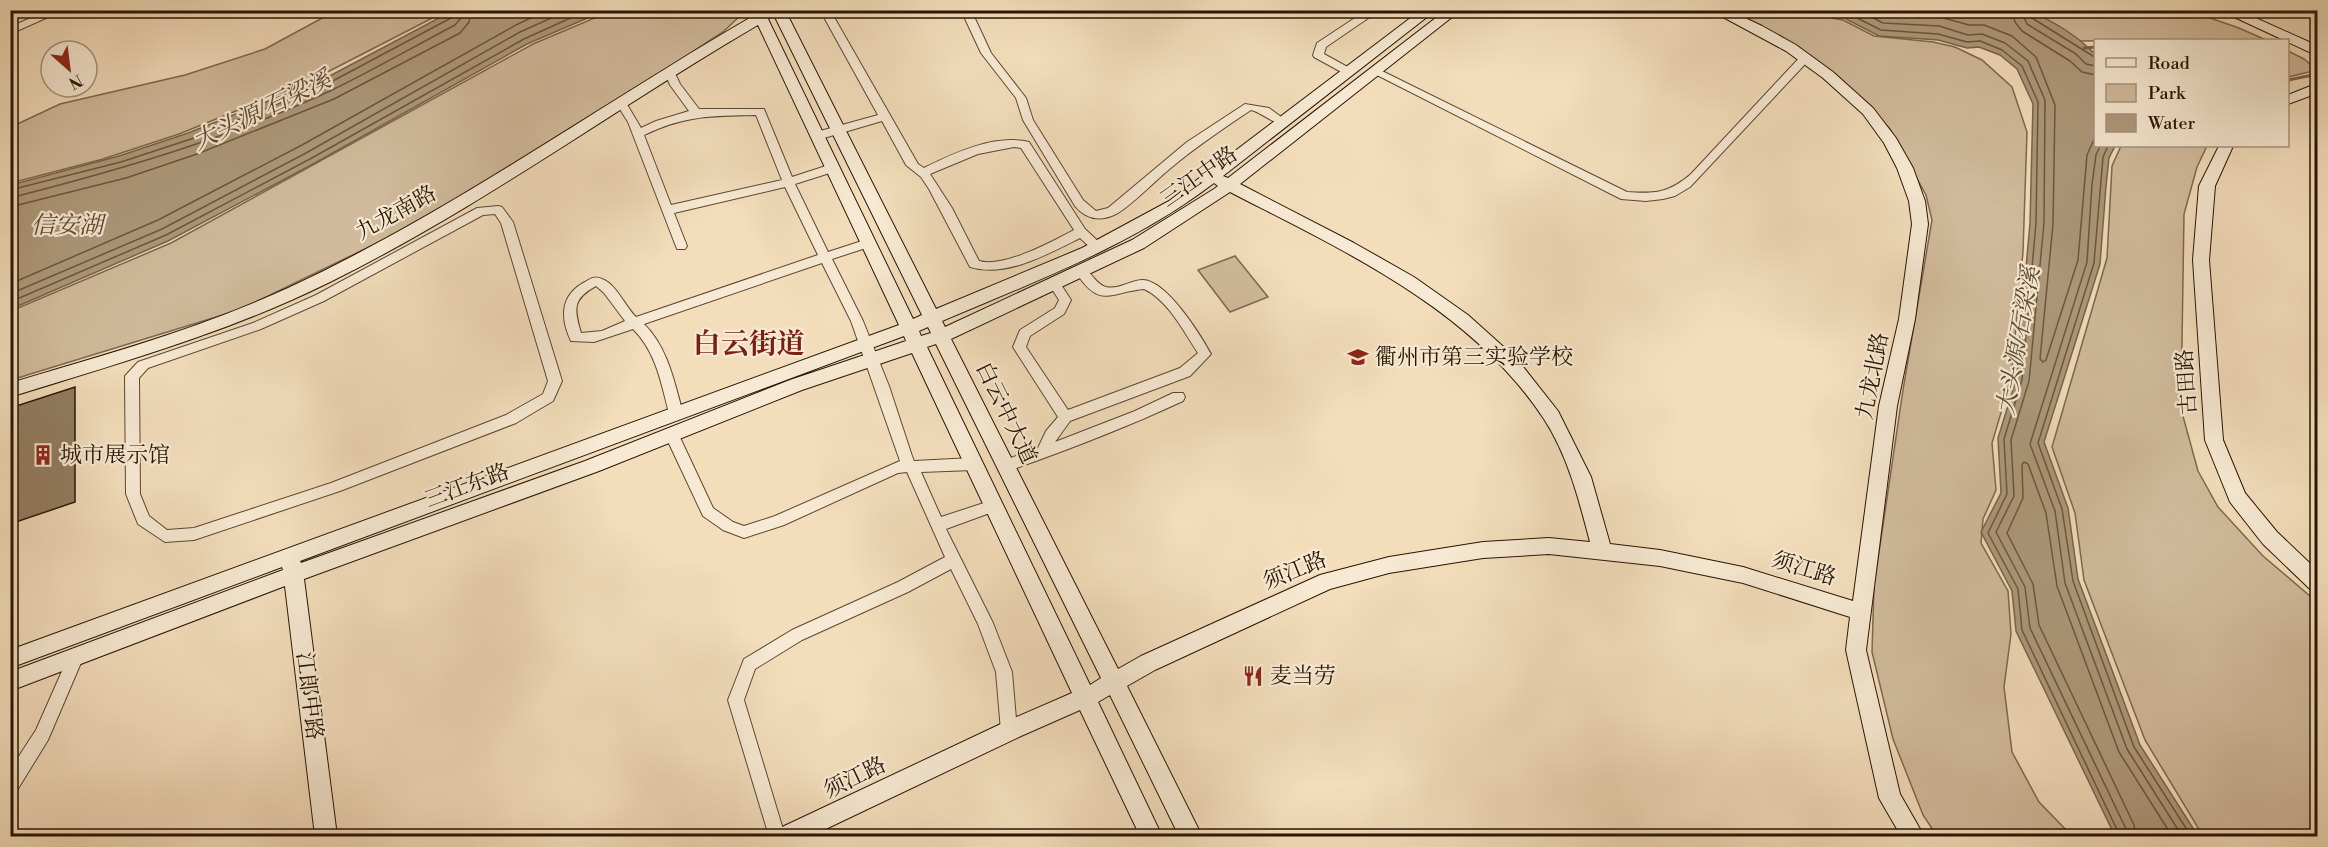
<svg xmlns="http://www.w3.org/2000/svg" width="2328" height="847" font-family="'Libre Bodoni','Noto Serif SC',serif">
  <style>
    .green { fill: #d1bb9c; stroke: #7d684f; stroke-width: 1.5 }
    .water { fill: #ae997c; stroke: #79644b; stroke-width: 1.5 }
    .lines { fill: none; stroke-linecap: round; stroke-linejoin: round }
    .shore { stroke: #6c573f; stroke-width: 1.5 }
    .stream { stroke: #79644b; stroke-width: 3 }
    .building { fill: #927d62; stroke: #291502; stroke-width: 1.5 }
    .street-casing { stroke: #5c4730; stroke-width: 2 }
    .secondary-casing { stroke: #291502; stroke-width: 2 }
    .street { fill: #f7e9d3; fill-rule: evenodd }
    .secondary { fill: #f7e9d3; fill-rule: evenodd }
    .labels { text-anchor: middle; dominant-baseline: central; stroke-width: 4.5; stroke-linejoin: round; paint-order: stroke }
    .street-label { font-size: 22px; fill: #291502; stroke: #f7e9d3 }
    .poi-label { font-size: 22px; fill: #291502; stroke: #f7e9d3; text-anchor: start }
    .water-label { font-size: 24px; font-style: italic; fill: #5e4a33; stroke: #f7e9d3 }
    .district-label { font-size: 28px; font-weight: bold; fill: #7a1f14; stroke: #f7e9d3 }
  </style>
  <rect width="100%" height="100%" fill="#f3ddbb"/>
  <filter id="stains"><feTurbulence type="fractalNoise" baseFrequency=".00333" numOctaves="4"/><feColorMatrix values="0 0 0 0 .2 0 0 0 0 .09 0 0 0 0 .02 0 0 0 .5 -.17"/></filter>
  <radialGradient id="worn" r=".72"><stop offset=".6" stop-color="#630" stop-opacity="0"/><stop offset="1" stop-color="#630" stop-opacity=".3"/></radialGradient>
  <path class="green" d="M337,10L446,11L310,81L179,134L103,159L11,183V127L60,104L185,75L265,49Z
    M611,11H741V15L723,32L518,165L404,230L239,310L11,380V311L171,243L533,44Z
    M1726,11H1792L1843,20L1874,36L1933,42L1955,47L1982,60L2012,87L2027,132L2023,252L2011,379L1992,443L1996,490L1983,519L1981,543L2008,591L2011,634L2004,687L2012,752L2039,802L2072,836H1937L1923,815L1893,739L1872,652L1874,586L1903,390L1932,220L1926,195L1890,129L1864,101Z
    M2014,11H2190L2239,28L2266,40L2073,41Z
    M2288,51L2304,59L2317,70L2288,77Z
    M2121,146H2207L2197,167L2184,214L2181,409L2198,471L2218,507L2263,556L2317,602V836H2203L2145,740L2084,580L2075,513L2052,447L2107,258L2112,166Z
    M1235,256L1268,297L1230,312L1198,270Z"/>
  <path class="water" d="M454,10L604,11L527,44L313,164L168,241L11,309V185L119,156L188,133L324,79Z
    M1799,11H2029C2053,21 2077,36 2095,54L2096,146H2115L2109,158L2106,186L2100,264L2044,442L2068,508L2078,579L2140,745L2198,836H2115L2016,631L2012,591L1981,532L2001,493L1998,438L2016,380L2030,223L2033,104L2017,69L2000,55L1979,47L1967,48L1938,40L1879,36L1844,18Z"/>
  <g class="lines">
    <path class="shore" d="M1833,10L1847,13L1881,30L1938,34L1967,42L1980,41L2002,50L2022,66L2038,102L2036,223L2022,380L2004,439L2007,494L1988,533L2018,589L2022,630L2120,836
      M1858,10L1883,23L1939,26L1968,35L1982,34L2005,43L2028,61L2045,100L2044,223L2029,381L2011,440L2014,496L1996,532L2025,587L2030,628L2126,829L2127,836
      M1878,10L1885,14L1940,17L1969,25H1984L2012,36L2036,57L2055,105L2053,224L2040,359L2043,362L2046,360L2078,260L2087,155L2096,135
      M2012,10L2015,22L2022,31L2070,61L2082,72L2096,75
      M2021,10L2027,24L2076,54L2086,64L2096,66
      M2029,10L2032,18L2096,58
      M2100,146L2096,155L2092,184L2087,262L2030,444L2055,511L2065,583L2127,749L2182,836
      M2108,146L2103,157L2094,263L2038,443L2062,509L2073,581L2134,747L2191,836
      M10,190L121,162L191,139L327,84L451,18L455,10
      M10,198C119,170 227,139 330,91C372,71 413,47 455,25L461,18L462,10
      M10,207L126,178L197,154L334,99L460,33L469,22L471,10
      M10,284L158,220L302,145L516,25L547,10
      M10,294L162,229L306,153L520,32L569,10
      M10,302L166,235L310,159L524,39L588,10
      M2136,836L2134,825L2039,625L2033,584L2007,533L2023,498L2022,465L2024,462L2028,464L2046,513L2057,586L2119,752L2172,836"/>
    <path class="stream" d="M2084,48L2096,47
      M2288,80L2318,74"/>
  </g>
  <path class="building" d="M75,387V502L10,524V408Z"/>
  <g class="lines">
    <g class="street-casing">
      <path id="street" d="M49,10H64L10,34V27Z
        M820,10H830L918,164L924,168C954,153 995,134 1029,142L1085,229L1101,244L1103,247L1101,250H1093L1080,238C1048,254 1006,278 970,267L929,189L921,177L906,165L882,121L817,140L813,139V133L878,115ZM1014,147L1021,148L1074,230C1051,242 1004,268 979,261L952,208L930,174L978,154Z
        M961,10H971L991,53L1026,98L1033,120L1083,200L1096,211L1108,208L1187,142L1245,104L1269,108L1288,122L1287,124C1275,126 1263,113 1251,110C1224,128 1197,146 1172,167C1158,178 1130,207 1116,214C1100,222 1086,219 1075,206L1023,120L1016,98L981,53Z
        M1367,10H1380L1326,47L1324,54L1353,70V74H1345L1314,57L1313,55L1317,43Z
        M1805,55L1809,56V60L1690,187L1675,196L1663,199L1646,201L1621,199L1371,72L1372,70H1380L1627,192C1655,194 1669,193 1691,174L1801,56Z
        M669,68L673,69L680,84L699,109H764L792,177L832,164L836,165V171L795,184L828,252L868,239L874,243L872,246L832,259L863,321L889,386L912,456L914,461L973,458L978,460L980,464L978,468L973,470L921,472L941,517L993,500L998,502L1000,506L998,510L946,529L993,623L1012,672L1017,731L1015,736L1009,739L1003,736L1001,731L996,672L978,624L951,569L908,592L802,640L755,669L744,700L785,836H769L728,700L744,659L792,630L898,582L945,557L907,472L898,473L784,525L744,538L723,530L703,516L665,435L667,431H677L713,508L733,522L744,526L775,516L900,461L851,321L822,263L644,324C668,348 674,381 683,413L681,417H671L669,413C661,382 656,352 633,329L594,342L571,341C560,318 560,295 585,282C591,278 595,276 602,279C617,285 624,305 636,317L818,255L785,187L674,213L687,246L685,249H677L628,122L616,103L617,101H625L641,128L656,121L689,111L670,85L664,71ZM756,115L782,180L671,205L644,135C686,115 711,116 756,115ZM596,286L604,293L625,321L602,331L581,333C574,309 572,299 596,286Z
        M498,206L502,207L513,222L562,381L553,401L516,423L340,491L194,540L165,542L138,524L126,494L125,376L138,362L253,323L316,295L477,208ZM495,214L501,223L548,381L543,394L506,415L331,483L194,528L167,530L149,516L140,494L139,378L148,368L261,329L324,301L483,215Z
        M1081,267C1091,270 1095,284 1106,287C1119,290 1130,280 1143,280C1167,281 1200,334 1211,354L1190,376L1070,421L1055,442L1135,411L1173,393H1183L1185,397L1183,401C1125,428 1065,451 1005,472L1000,470L998,466L1000,462L1038,448L1046,431L1058,417L1013,347L1020,330L1055,308L1059,300L1048,283L1050,280H1058L1071,300L1064,314L1030,336L1026,347L1068,410L1180,368L1198,353C1184,332 1168,300 1144,289C1110,292 1100,310 1075,271Z
        M75,651L80,653L83,658L48,740L16,792L10,794V770L36,730L70,653Z"/>
    </g>
    <g class="secondary-casing">
      <path id="secondary" d="M751,10H785L936,309L1082,248L1169,201L1421,10H1436L1223,176L1228,178L1446,10H1461L1240,184L1354,243L1414,277L1468,315L1517,359L1558,411L1591,477L1610,544L1660,550L1743,567L1853,601L1879,406L1899,319L1912,224L1909,201L1897,168L1884,143L1863,114L1823,78L1786,51L1710,10H1728L1762,26L1796,45L1833,72L1873,108L1896,138L1913,168L1925,201L1928,224L1915,319L1897,406L1866,650L1900,794L1924,836H1901L1879,798L1846,650L1850,617L1743,583L1660,566L1549,554L1483,558L1389,573L1330,589L1155,670L1127,686L1202,836H1179L1110,695L1098,702L1162,836H1140L1080,710L1021,736L811,836H777L780,828L1005,722L1072,693L912,353L802,390L599,471L304,579L337,836H315L285,586L10,691V672L283,570L282,567L10,668V650L899,325L758,25C614,109 480,208 330,282C227,333 120,363 10,397V383C105,355 199,329 288,288C452,212 598,106 753,16ZM774,15L922,315L913,319L768,19ZM1214,183L1218,186L1214,189L1132,240L945,327L942,321C1036,281 1133,245 1214,183ZM1230,192C1344,251 1471,308 1544,419C1568,456 1579,500 1590,542L1549,538L1483,542L1389,557L1320,575L1141,656L1118,669L951,339L1144,248ZM928,327L931,333L921,336L919,331ZM904,336L906,341L790,380L585,461L301,563L300,561ZM936,344L1101,678L1090,685L927,347Z
        M2219,10H2238L2318,46V56Z
        M2318,83V93L2288,104V95Z
        M2219,146H2233L2215,186L2209,260L2223,440L2245,493L2277,532L2318,571V592L2311,590L2263,544L2230,502L2205,440L2193,260L2199,186Z"/>
    </g>
    <use href="#street" class="street"/>
    <use href="#secondary" class="secondary"/>
  </g>
  <defs>
    <g id="school-bare" transform="scale(1.62)"><path d="M0-5L7-2L0 1L-7-2ZM-4 1L0 2.5L4 1V4Q0 6-4 4Z" fill="#8f2418" stroke="#f7e9d3" stroke-width="2.5" paint-order="stroke"/></g>
    <g id="building-bare" transform="scale(1.62)"><path d="M-4-6H4V6H1V3H-1V6H-4ZM-2.5-4.3h1.7v1.8h-1.7ZM.8-4.3h1.7v1.8H.8ZM-2.5-1h1.7V.8h-1.7ZM.8-1h1.7V.8H.8Z" fill="#8f2418" stroke="#f7e9d3" stroke-width="2.5" paint-order="stroke"/></g>
    <g id="restaurant-bare" transform="scale(1.62)"><path d="M-5-6h1v4h1v-4h1v4h1v-4h1v5L-1.5 .5V6h-2V.5L-5-1ZM5-6V6H3V1.5H1.5Q1.5-4 5-6Z" fill="#8f2418" stroke="#f7e9d3" stroke-width="2.5" paint-order="stroke"/></g>
  </defs>
  <g fill-rule="evenodd">
    <use href="#school-bare" x="1358" y="357"/>
    <use href="#building-bare" x="43" y="455"/>
    <use href="#restaurant-bare" x="1253" y="676"/>
  </g>
  <g class="labels">
    <g class="street-label">
      <text transform="translate(1199 177) rotate(-35)">三江中路</text>
      <text transform="translate(396 213) rotate(-29)">九龙南路</text>
      <text transform="translate(1873 376) rotate(-79)">九龙北路</text>
      <text transform="translate(2187 382) rotate(-94)">古田路</text>
      <text transform="translate(1006 413) rotate(64)">白云中大道</text>
      <text transform="translate(467 486) rotate(-20)">三江东路</text>
      <text transform="translate(1804 569) rotate(17)">须江路</text>
      <text transform="translate(1295 571) rotate(-22)">须江路</text>
      <text transform="translate(309 696) rotate(83)">江郎中路</text>
      <text transform="translate(855 778) rotate(-26)">须江路</text>
    </g>
    <g class="poi-label">
      <text x="1375" y="357">衢州市第三实验学校</text>
      <text x="60" y="455">城市展示馆</text>
      <text x="1270" y="676">麦当劳</text>
    </g>
    <g class="water-label">
      <text transform="translate(262 111) rotate(-26)">大头源/石梁溪</text>
      <text x="67" y="226">信安湖</text>
      <text transform="translate(2019 341) rotate(-80)">大头源/石梁溪</text>
    </g>
    <g class="district-label">
      <text x="749" y="344">白云街道</text>
    </g>
  </g>
  <rect width="2328" height="847" fill="none" stroke="#f3ddbb" stroke-width="36"/>
  <rect x="12" y="12" width="2304" height="823" fill="none" stroke="#291502" stroke-width="3"/>
  <rect x="18" y="18" width="2292" height="811" fill="none" stroke="#291502" stroke-width="1.5"/>
  <rect x="2094" y="39" width="195" height="108" fill="#f7e9d3" stroke="#a5947f" stroke-width="1.5"/>
  <rect x="2106" y="58" width="30" height="9" fill="#f7e9d3" stroke="#a5947f" stroke-width="1.5"/>
  <text x="2148" y="69" font-size="18" fill="#291502">Road</text>
  <rect x="2106" y="84" width="30" height="18" fill="#d1bb9c" stroke="#a5947f" stroke-width="1.5"/>
  <text x="2148" y="99" font-size="18" fill="#291502">Park</text>
  <rect x="2106" y="114" width="30" height="18" fill="#ae997c" stroke="#a5947f" stroke-width="1.5"/>
  <text x="2148" y="129" font-size="18" fill="#291502">Water</text>
  <g transform="translate(69 69) rotate(152)"><circle r="28" fill="#f7e9d3" stroke="#a5947f" stroke-width="1.5"/>
  <path d="M0-4.5L10 22L0 15L-10 22Z" fill="#8f2418"/>
  <text y="-9" font-size="16" font-weight="bold" text-anchor="middle" fill="#291502">N</text>
  </g>
  <rect width="100%" height="100%" filter="url(#stains)"/>
  <rect width="100%" height="100%" fill="url(#worn)"/>
</svg>
